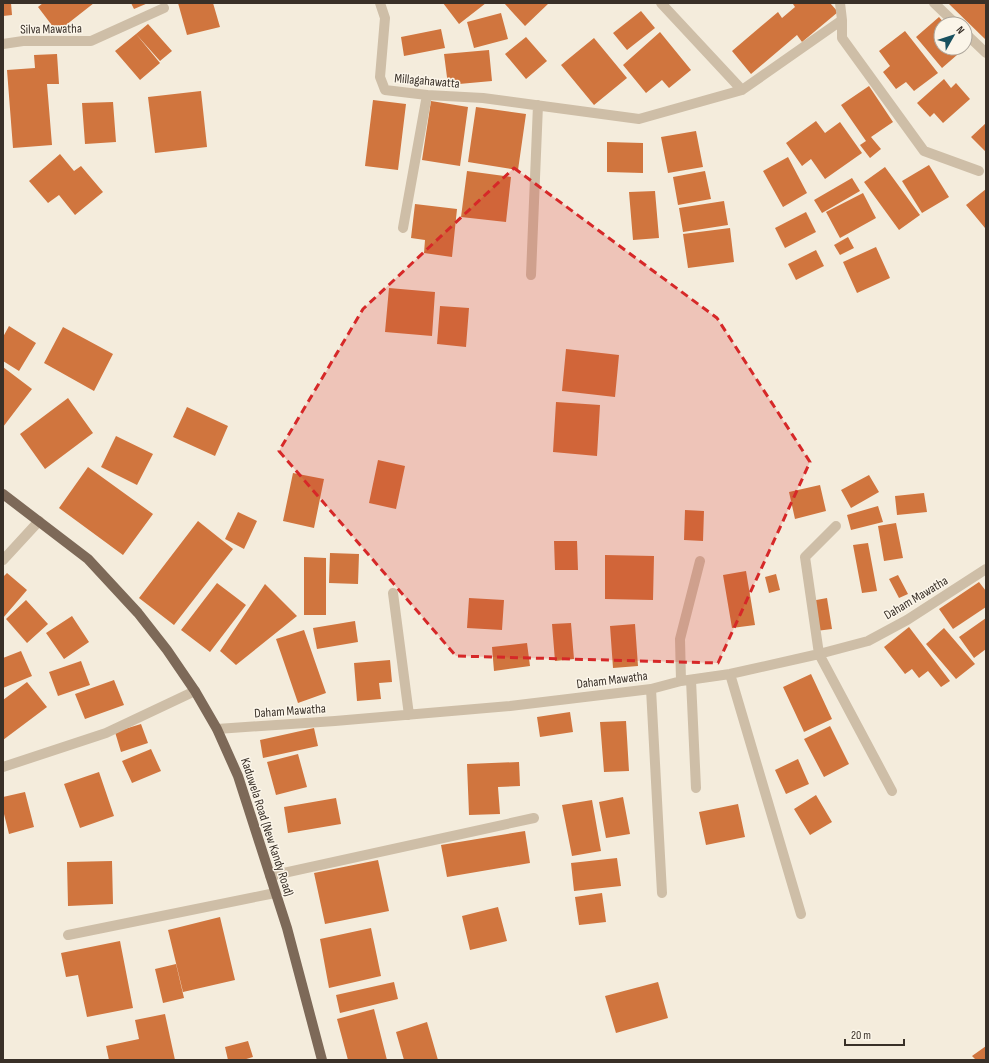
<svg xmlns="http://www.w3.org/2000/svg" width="989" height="1063" font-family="'Sofia Sans Condensed',sans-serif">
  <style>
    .building { fill: #d0753e }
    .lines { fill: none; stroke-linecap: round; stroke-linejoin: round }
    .minor { stroke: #cebea7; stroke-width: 10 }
    .major { stroke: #7d6958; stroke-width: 10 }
    .marked { fill: #d62828; fill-opacity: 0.2; stroke: #d62828; stroke-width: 3; stroke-dasharray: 8 5; stroke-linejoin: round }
    .labels { text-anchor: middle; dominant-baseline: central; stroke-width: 3; stroke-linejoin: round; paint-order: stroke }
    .street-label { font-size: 13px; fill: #393028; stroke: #fbf5e9 }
  </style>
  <rect width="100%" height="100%" fill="#f4ecdc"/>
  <path class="building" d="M3,3H11L12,15L3,16Z
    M43,3H94L57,32L38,7Z
    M131,3H148L134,9Z
    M178,3H213L220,27L187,35Z
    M443,3H486L459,24Z
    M504,3H549L525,26Z
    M794,3H830L838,12L802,42L797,35L751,74L732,51L778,12L782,18L795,7L793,4Z
    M948,3H986V40Z
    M641,11L655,28L627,50L613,33Z
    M501,13L508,39L474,48L467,22Z
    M939,17L945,24H941V48H965L942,68L916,37Z
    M148,24L172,51L160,61L136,34Z
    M441,29L445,48L404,56L401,37Z
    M905,31L938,73L914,91L906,82L896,89L883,72L890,66L879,51Z
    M660,32L691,70L669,88L662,80L646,93L623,65Z
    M136,34L160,63L140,80L115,51Z
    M526,37L547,61L526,79L505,54Z
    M594,38L627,78L594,105L561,65Z
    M489,50L492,81L448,85L444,54Z
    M57,54L59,84H47L52,145L13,148L7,70L35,68L34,55Z
    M944,79L951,88L956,83L970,99L943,123L934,113L930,117L917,103Z
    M869,86L893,122L871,137L881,149L870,158L860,145L866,141L841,105Z
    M201,91L207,147L155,153L148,97Z
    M373,100L406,104L398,170L365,166Z
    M431,101L468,107L460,166L422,160Z
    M113,102L116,142L85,144L82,103Z
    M476,107L526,114L518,170L468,162Z
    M816,121L825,133L840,122L862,153L825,179L811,159L802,166L786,143Z
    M986,123V152L971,137Z
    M696,131L703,167L668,173L661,137Z
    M607,142L643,143V173L607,172Z
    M60,154L74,171L81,166L103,192L75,215L59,195L48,203L29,181Z
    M788,157L807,193L783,207L763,171Z
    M929,165L949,197L922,213L902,181Z
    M885,167L920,215L899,230L864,182Z
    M467,171L511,177L506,222L461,217Z
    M705,171L711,199L678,205L673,177Z
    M852,178L860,191L822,213L814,200Z
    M986,189V227L985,228L966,205Z
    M655,191L659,238L633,240L629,192Z
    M863,193L876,218L840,238L826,212Z
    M724,201L728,225L683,232L679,208Z
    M415,204L457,209L452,257L424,253L425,240L411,238Z
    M806,212L816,232L785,248L775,228Z
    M730,228L734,262L688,268L683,234Z
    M848,237L854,248L840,255L834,245Z
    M876,247L890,278L857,293L843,262Z
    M816,250L824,266L796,280L788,264Z
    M389,288L435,292L432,336L385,332Z
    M440,306L469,308L466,347L437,344Z
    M9,326L36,343L19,371L3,361V337Z
    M63,327L113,354L94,391L44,363Z
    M566,349L619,355L615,397L562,391Z
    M3,367L32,389L3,427Z
    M68,398L93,433L45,469L20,434Z
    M556,402L600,405L597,456L553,452Z
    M187,407L228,426L215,456L173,437Z
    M116,436L153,454L137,485L101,467Z
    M378,460L405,466L396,509L369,503Z
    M88,467L153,514L123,555L59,508Z
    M293,473L324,479L314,528L283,521Z
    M869,475L879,492L851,508L841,490Z
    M820,485L826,511L795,519L789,492Z
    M924,493L927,512L897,515L895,496Z
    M878,506L883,522L851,530L847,515Z
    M685,510L704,511L703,541L684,540Z
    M238,512L257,521L244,549L225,539Z
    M198,521L233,549L174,625L139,598Z
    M896,523L903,558L884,561L878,526Z
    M554,541H577L578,570H555Z
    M868,543L877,591L862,593L853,545Z
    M330,553L359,554L358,584L329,583Z
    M605,555L654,556L653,600L605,599Z
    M304,557L326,558V615H304Z
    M746,571L755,625L732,628L723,575Z
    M7,573L27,590L3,618V577Z
    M776,574L780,590L769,593L765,577Z
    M898,575L908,594L899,598L889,579Z
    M979,582L986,591V607L953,629L939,609Z
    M217,583L246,605L210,652L181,630Z
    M265,584L297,616L236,665L220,651Z
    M469,598L504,600L502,630L467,628Z
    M827,598L832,629L816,631L811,601Z
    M26,600L48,624L27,643L6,619Z
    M72,616L89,642L64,659L46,633Z
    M986,618V649L974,658L959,637Z
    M355,621L358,642L317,649L313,628Z
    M571,623L574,659L555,661L552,624Z
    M635,624L638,666L613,668L610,626Z
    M909,627L950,681L941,687L928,671L919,678L912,669L905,674L884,647Z
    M944,628L975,664L956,679L926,644Z
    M304,630L326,693L298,703L276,639Z
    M527,643L530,666L494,671L492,647Z
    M21,651L32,676L3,688V658Z
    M390,660L392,682L379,683L381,699L357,701L354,663Z
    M81,661L90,685L58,696L49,672Z
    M811,674L832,719L804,732L783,687Z
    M114,680L124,705L85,719L75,694Z
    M27,682L47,707L3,740V700Z
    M570,712L573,732L540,737L537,717Z
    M626,721L629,771L604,772L600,722Z
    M141,724L148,743L121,752L115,732Z
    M830,726L849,764L824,777L804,739Z
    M314,728L318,746L263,758L260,740Z
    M151,749L161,771L132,783L122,761Z
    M298,754L307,787L276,795L267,762Z
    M798,759L809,784L786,794L775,770Z
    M519,762L520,786L498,787L500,814L469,815L467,764Z
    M99,772L114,816L80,828L64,784Z
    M25,792L34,827L9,834L3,810V797Z
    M816,795L832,822L810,835L794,809Z
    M623,797L630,834L606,838L599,802Z
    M336,798L341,824L288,833L284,807Z
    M592,800L601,851L572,856L562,805Z
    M738,804L745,837L706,845L699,812Z
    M525,831L530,863L447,877L441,845Z
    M617,858L621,886L574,891L571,863Z
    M378,860L389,911L325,924L314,873Z
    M112,861L113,904L68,906L67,862Z
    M602,893L606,922L579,925L575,897Z
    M498,907L507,941L470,950L462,916Z
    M220,917L235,980L183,992L168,930Z
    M371,928L381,976L329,988L320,939Z
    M120,941L133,1008L87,1017L78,975L66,977L61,953Z
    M176,964L184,998L163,1003L155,969Z
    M394,982L398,999L340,1013L336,995Z
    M658,982L668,1018L616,1033L605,996Z
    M374,1009L387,1060H348L337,1019Z
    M165,1014L175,1060H109L106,1046L139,1039L135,1020Z
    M427,1022L438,1060H404L396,1032Z
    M248,1041L253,1057L243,1060H228L225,1047Z
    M986,1046V1060H976L972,1056Z"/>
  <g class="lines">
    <path class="minor" d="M380,3L385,18L380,77L385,90L427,95L483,98L639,119L742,90L842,20L840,3
      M661,3L742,90
      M934,3L956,24
      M842,20V38L924,151L979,171
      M965,33L986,53
      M3,44L23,41H91L164,8
      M403,228L427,95
      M531,275L538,105
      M836,526L805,557L819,654L892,791
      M3,560L39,521
      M393,593L409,715
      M730,674L801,914
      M691,680L696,788
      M681,681L680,639L700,561
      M651,689L662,893
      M217,729L335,721L510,706L651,689L681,681L730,674L819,654L868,641L907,620L986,569
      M3,767L106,733L195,691
      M270,876L534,818
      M68,935L275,893"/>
    <path class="major" d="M3,494L88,559L138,613L167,650L195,691L217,729L238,776L287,928L322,1060"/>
  </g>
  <path class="marked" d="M514,168L717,318L810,462L718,663L456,656L279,451L363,309Z"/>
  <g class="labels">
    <g class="street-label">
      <text transform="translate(51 29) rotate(-1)">Silva Mawatha</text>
      <text transform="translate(427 81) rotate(5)">Millagahawatta</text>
      <text transform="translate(916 598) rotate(-31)">Daham Mawatha</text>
      <text transform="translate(612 680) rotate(-7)">Daham Mawatha</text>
      <text transform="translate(290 711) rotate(-4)">Daham Mawatha</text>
      <text transform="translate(267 827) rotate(72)">Kaduwela Road (New Kandy Road)</text>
    </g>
  </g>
  <rect width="989" height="1063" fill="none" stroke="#393028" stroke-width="8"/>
  <g transform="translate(953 36) rotate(51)"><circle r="19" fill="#fbf5e9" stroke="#ada69c"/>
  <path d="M0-3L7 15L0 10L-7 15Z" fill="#19515f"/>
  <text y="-6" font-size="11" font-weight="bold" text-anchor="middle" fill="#393028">N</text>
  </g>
  <path d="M845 1039v6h59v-6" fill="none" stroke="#393028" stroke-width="2"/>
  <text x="851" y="1039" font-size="12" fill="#393028" stroke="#fbf5e9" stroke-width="3" paint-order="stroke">20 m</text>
</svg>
